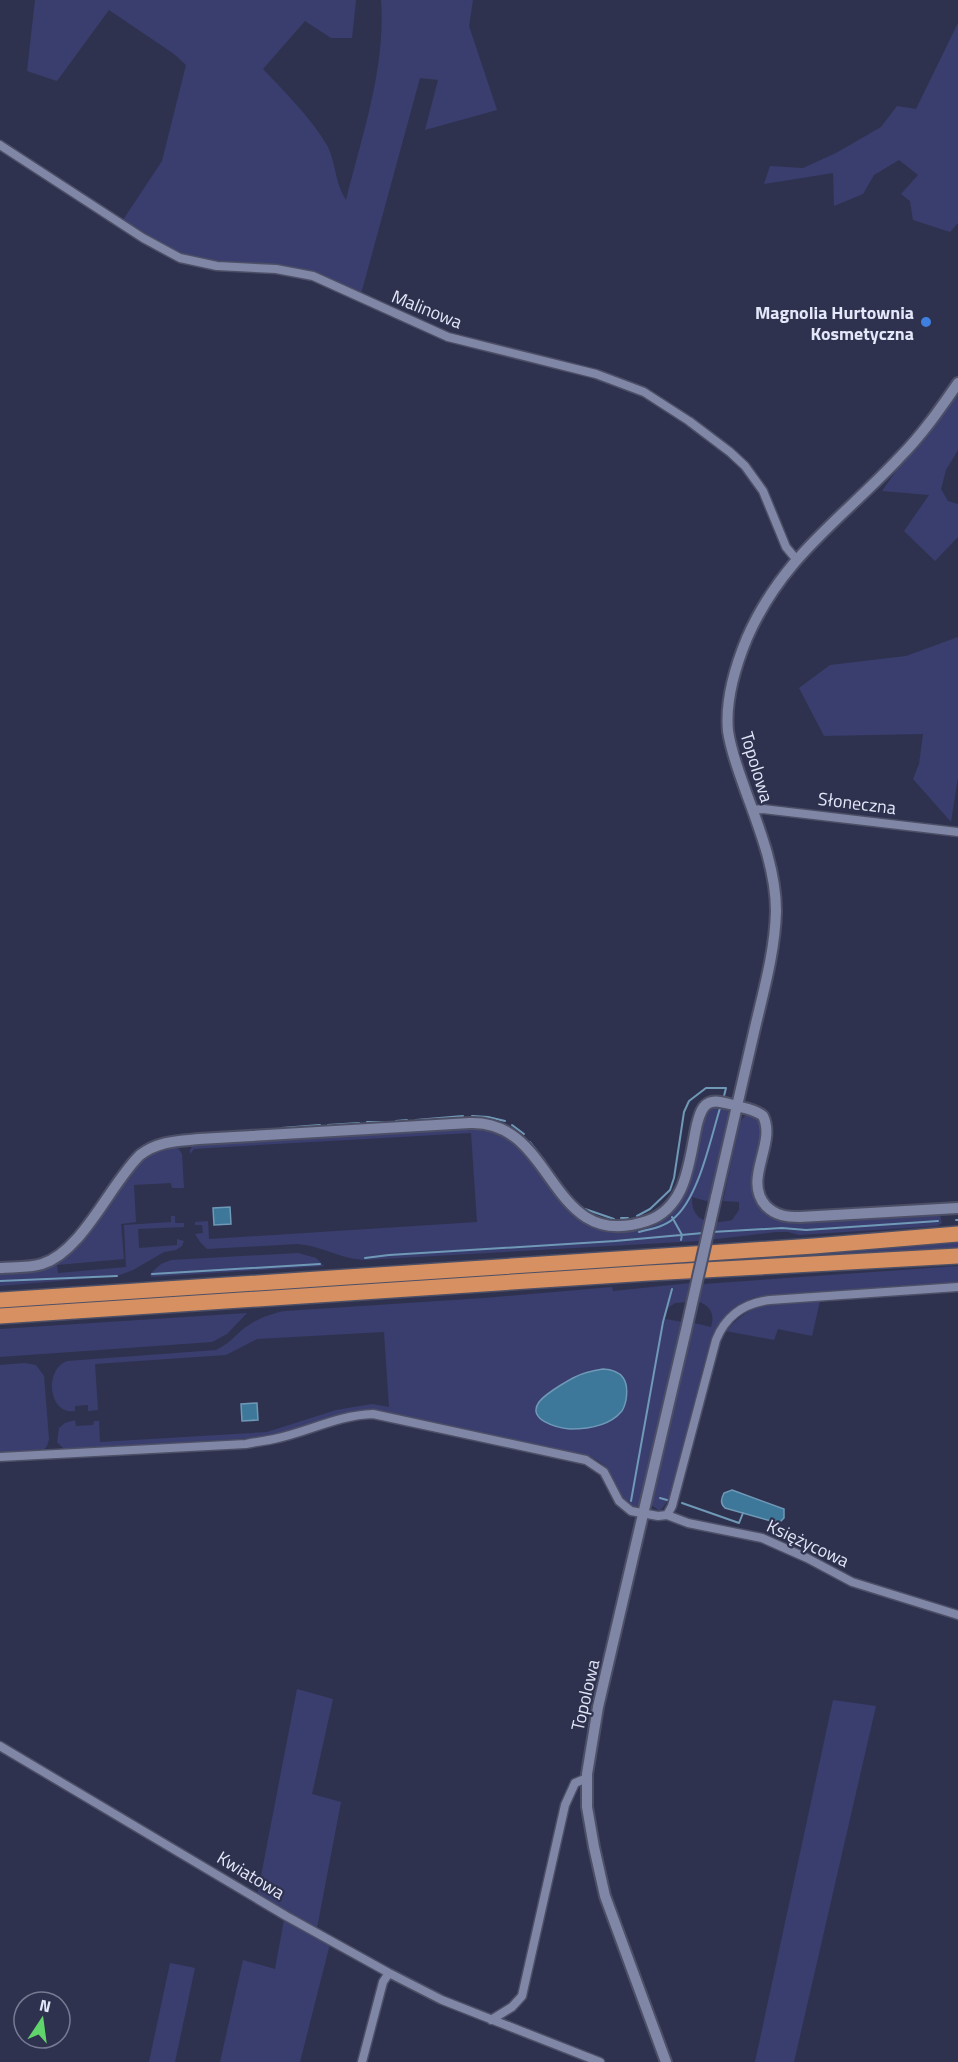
<svg xmlns="http://www.w3.org/2000/svg" width="958" height="2062" font-family="'Titillium Web',sans-serif">
  <style>
    .green { fill: #3a3e6e; fill-rule: evenodd }
    .water { fill: #3d779a; stroke: #6f99b6; stroke-width: 1.5 }
    .lines { fill: none; stroke-linecap: round; stroke-linejoin: round }
    .stream { stroke: #6f99b6; stroke-width: 2 }
    .minor-casing { stroke: #4c4f66; stroke-width: 11 }
    .tertiary-casing { stroke: #4c4f66; stroke-width: 14 }
    .motorway-casing { stroke: #4c4f66; stroke-width: 18 }
    .minor { stroke: #8086a5; stroke-width: 8 }
    .tertiary { stroke: #8086a5; stroke-width: 10 }
    .motorway { stroke: #d79062; stroke-width: 15 }
    .tertiary-bridge-casing { stroke: #4c4f66; stroke-width: 14; stroke-linecap: butt }
    .tertiary-bridge { stroke: #8086a5; stroke-width: 10 }
    .shop-dot { fill: #3f7fe0; stroke: #2f324e; stroke-width: 2 }
    .labels { text-anchor: middle; dominant-baseline: central; stroke-width: 4.5; stroke-linejoin: round; paint-order: stroke }
    .street-label { font-size: 18px; fill: #e4e7f8; stroke: #2f324e }
    .poi-label { font-size: 18px; font-weight: bold; fill: #e4e7f8; stroke: #2f324e; text-anchor: end }
  </style>
  <rect width="100%" height="100%" fill="#2f324e"/>
  <path class="green" d="M35,0H356L352,38H331L305,21L263,69C284,91 313,120 328,147C336,164 335,184 346,200C362,135 386,68 381,0H473L469,26L497,110L425,130L438,80L420,78L361,294C337,284 313,271 288,266C256,261 222,267 192,258C167,251 145,235 123,220L162,161L186,65L174,54L109,10L57,81L27,71Z
    M958,23V223L950,232L913,220L910,201L901,194L918,175L899,160L874,175L863,194L834,206L833,173L764,184L770,166L803,168L836,153L881,127L897,106L916,109Z
    M958,382V450L946,470L941,489L948,501L958,504V537L935,561L904,531L929,495L882,491Z
    M958,637V777L951,822L913,779L919,764L923,734L824,736L799,688L830,665L906,656Z
    M712,1107H724L729,1112L730,1121L710,1202L692,1197C691,1223 711,1225 732,1220L739,1210V1202L723,1201L740,1121L747,1114C791,1126 711,1205 789,1223L937,1213L940,1215L942,1223L937,1226L799,1235L788,1232H776L699,1241L364,1260C340,1259 320,1245 297,1244L207,1249L200,1242L195,1234L203,1233L202,1225H195V1222L208,1221L209,1239L477,1222L471,1133L225,1147L194,1149L190,1154V1150L194,1143L474,1126L492,1128L517,1144L573,1216L591,1226L601,1228L629,1229L651,1224L673,1210L705,1113Z
    M176,1145L182,1154L184,1188H172L171,1183L134,1185L136,1222L121,1224L124,1259L57,1265L58,1273L126,1267L124,1225L171,1222V1216H175V1223H184V1227L138,1229L139,1248L177,1245V1239L184,1241L182,1246L176,1250L164,1252L133,1270L117,1276L0,1286V1271L55,1262L139,1161L157,1148Z
    M958,1241V1248L0,1311V1304L780,1253V1257H787V1253Z
    M298,1253L316,1258L324,1266L151,1277L150,1274L161,1264L171,1260Z
    M958,1266V1283L755,1297C730,1307 724,1314 711,1338L669,1499L660,1511L651,1505L694,1323L711,1327C715,1315 711,1306 699,1302L703,1284Z
    M691,1283L687,1302L675,1303L668,1308L665,1319L683,1322L640,1505C621,1513 616,1481 608,1470C603,1463 596,1459 588,1456L387,1414L353,1412L266,1437L65,1450L57,1442L59,1428L65,1423L75,1420L76,1426L93,1425L94,1421H99L100,1442L267,1432L336,1410L372,1404L389,1407L384,1332L257,1339L226,1355L95,1364L98,1410L88,1411V1405L75,1406V1411C48,1415 44,1369 67,1361L216,1350C228,1344 232,1339 242,1330C256,1319 269,1314 285,1311L484,1298L612,1287L613,1291ZM584,1373L614,1418L594,1427L559,1428L539,1403L555,1390Z
    M820,1301L812,1336L778,1329L774,1340L726,1331C756,1297 778,1303 820,1301Z
    M247,1313L227,1334L212,1342L0,1357V1329Z
    M25,1363L36,1365L44,1376L49,1439L47,1446L42,1452L0,1454V1365Z
    M297,1689L333,1699L312,1794L341,1802L317,1928L332,1936L300,2062H220L243,1960L275,1969L284,1920L256,1902Z
    M833,1700L876,1706L794,2062H755Z
    M170,1963L195,1968L175,2062H149Z"/>
  <path class="water" d="M230,1207L231,1224L214,1225L213,1208Z
    M603,1369C623,1370 629,1381 626,1400C625,1404 624,1409 621,1412C609,1426 587,1429 570,1429C558,1428 526,1420 539,1402C546,1393 574,1376 585,1373C591,1371 598,1370 603,1369Z
    M257,1403L258,1420L242,1421L241,1404Z
    M732,1490L784,1509V1518L780,1522L771,1521L725,1508C720,1503 721,1499 724,1493Z"/>
  <g class="lines">
    <path class="stream" d="M472,1116L488,1117L505,1121
      M416,1120L463,1116
      M396,1121L407,1120
      M367,1122H387
      M328,1125L359,1123
      M512,1125L524,1134
      M282,1128L320,1125
      M530,1142L545,1161
      M585,1209L614,1219
      M637,1216L650,1209L670,1190L674,1178L684,1112L689,1101L706,1088H726L723,1100
      M672,1217L682,1235L681,1240
      M621,1218H628
      M956,1220H958
      M639,1232C650,1229 664,1227 673,1219C699,1199 711,1136 721,1105
      M712,1232L782,1228L806,1230L938,1221
      M365,1258L389,1255L615,1241L703,1233
      M152,1274L320,1264
      M0,1281L117,1276
      M660,1498L667,1500
      M631,1501L663,1322L672,1289
      M682,1503L739,1523L743,1513"/>
    <g class="minor-casing">
      <path id="minor" d="M0,145L143,238L180,258L217,266L276,269L313,276L448,337L596,374L644,392L689,421L730,452L745,466L763,491L786,547L796,559
        M752,810L763,809L958,832
        M0,1457L246,1444C255,1442 265,1441 274,1439C308,1432 338,1415 373,1414L586,1460L604,1472L619,1501L631,1511L658,1516L667,1515L688,1523L762,1538L807,1558L852,1582L958,1615
        M667,1515L672,1506L716,1340C726,1315 744,1303 770,1300L958,1287
        M0,1746L286,1916L389,1973L442,2000L600,2062
        M491,2020L512,2007L522,1996L565,1805L575,1783L587,1778
        M362,2062L383,1982L389,1973"/>
    </g>
    <g class="tertiary-casing">
      <path id="tertiary" d="M716,1197C729,1142 741,1087 754,1032C763,993 775,952 776,911C776,871 760,830 746,792C739,772 731,752 728,731C725,699 735,667 747,638C783,556 841,520 899,458C922,435 940,409 958,383
        M0,1268C14,1267 29,1268 42,1264C83,1251 110,1184 140,1155C158,1141 178,1141 199,1139L470,1123C557,1120 547,1254 647,1221C688,1207 689,1159 697,1124C699,1117 701,1108 707,1104C715,1099 725,1103 733,1105C743,1108 755,1109 763,1116C777,1144 742,1179 766,1206C776,1216 787,1217 800,1217L958,1208
        M666,2062L605,1896L594,1847L587,1807V1774L598,1707L686,1330"/>
    </g>
    <g class="motorway-casing">
      <path id="motorway" d="M0,1300L814,1246L958,1234
        M0,1316L649,1273L958,1256"/>
    </g>
    <use href="#minor" class="minor"/>
    <use href="#tertiary" class="tertiary"/>
    <use href="#motorway" class="motorway"/>
    <g class="tertiary-bridge-casing">
      <path id="tertiary-bridge" d="M686,1330L716,1197"/>
    </g>
    <use href="#tertiary-bridge" class="tertiary-bridge"/>
  </g>
  <circle class="shop-dot" cx="926" cy="322" r="6"/>
  <g class="labels">
    <g class="street-label">
      <text transform="translate(427 309) rotate(22)">Malinowa</text>
      <text transform="translate(757 767) rotate(73)">Topolowa</text>
      <text transform="translate(857 803) rotate(7)">Słoneczna</text>
      <text transform="translate(808 1543) rotate(25)">Księżycowa</text>
      <text transform="translate(585 1695) rotate(-77)">Topolowa</text>
      <text transform="translate(251 1875) rotate(31)">Kwiatowa</text>
    </g>
    <g class="poi-label">
      <text x="914" y="312">Magnolia Hurtownia<tspan x="914" dy="21">Kosmetyczna</tspan></text>
    </g>
  </g>
  <g transform="translate(42 2020) rotate(13)"><circle r="28" fill="#2f324e" stroke="#777a92" stroke-width="1.5"/>
  <path d="M0-4.5L10 22L0 15L-10 22Z" fill="#5fd56b"/>
  <text y="-9" font-size="16" font-weight="bold" text-anchor="middle" fill="#e4e7f8">N</text>
  </g>
</svg>
